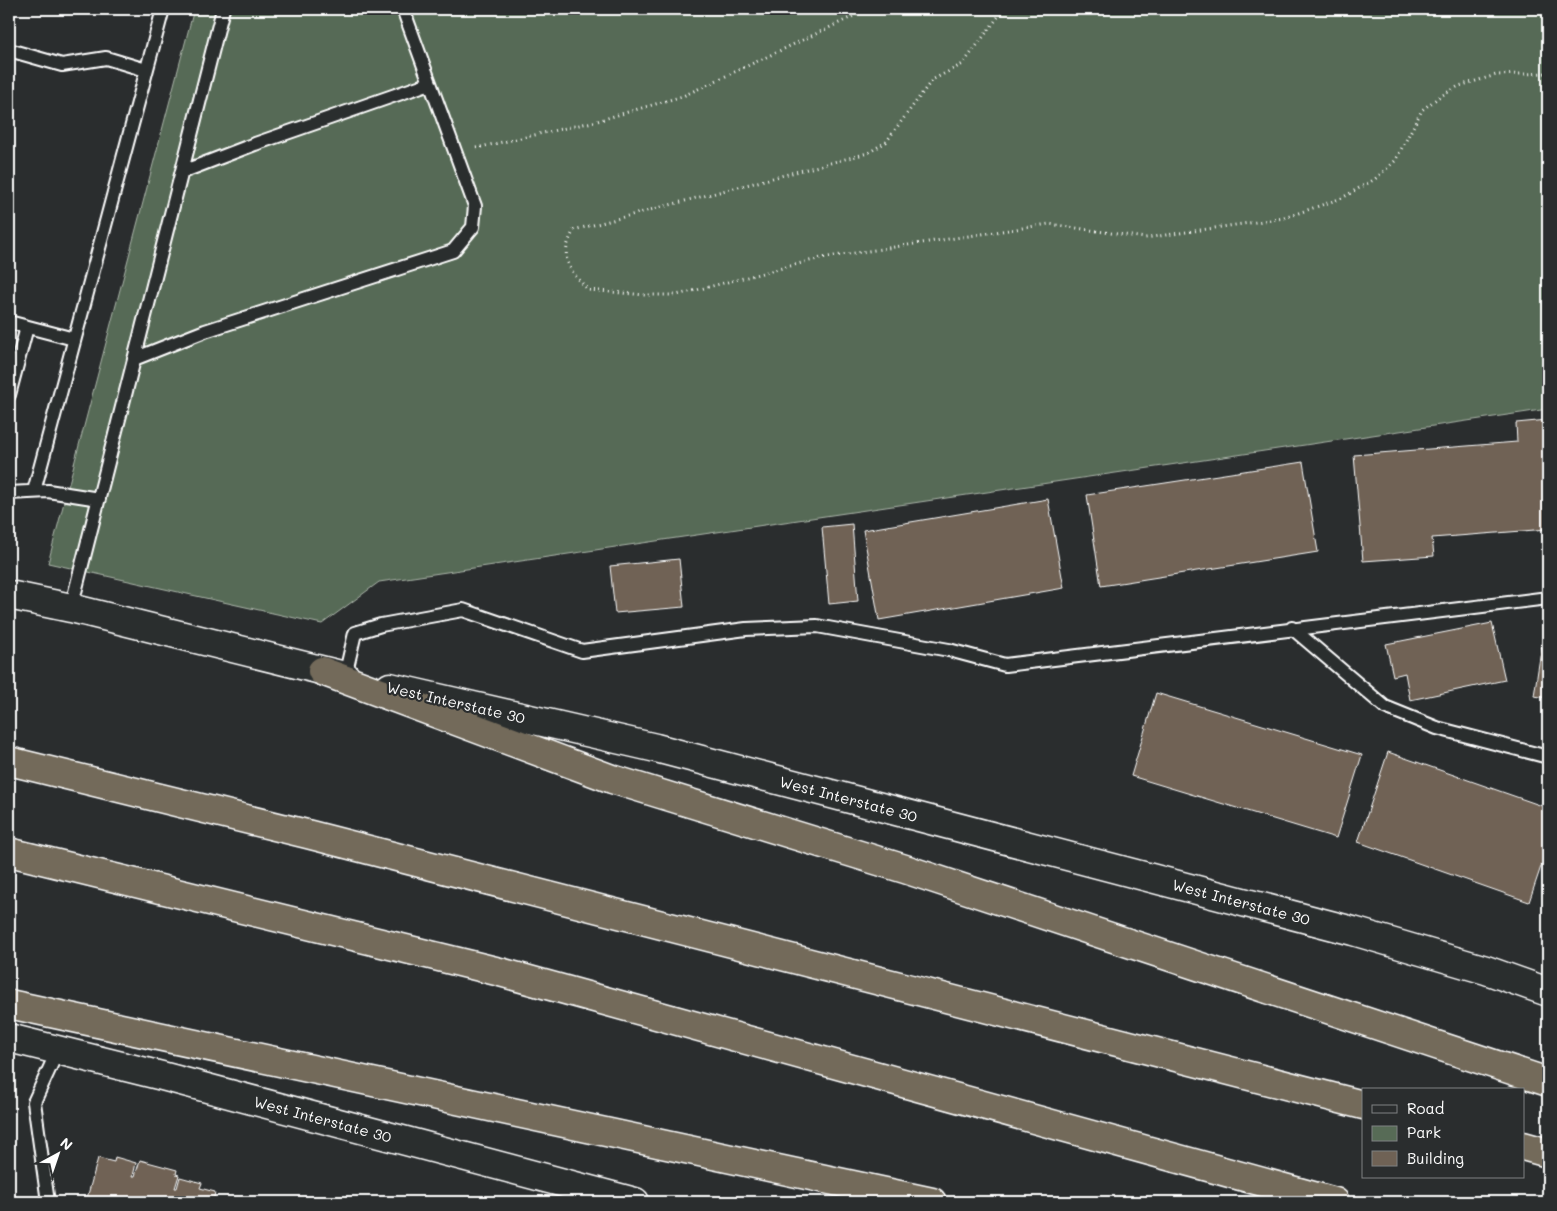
<svg xmlns="http://www.w3.org/2000/svg" width="1557" height="1211" font-family="Mali,sans-serif">
  <style>
    .green { fill: #576b56; stroke: #abb5aa }
    .building { fill: #6f6255; stroke: #fff }
    .lines { fill: none; stroke-linecap: round; stroke-linejoin: round }
    .service-casing { stroke: #fff; stroke-width: 16 }
    .secondary-casing { stroke: #fff; stroke-width: 31 }
    .motorway-casing { stroke: #fff; stroke-width: 31 }
    .path { stroke: #fff; stroke-width: 3; stroke-dasharray: 1 4; stroke-linecap: butt }
    .service { stroke: #2a2d2e; stroke-width: 12 }
    .secondary { stroke: #2a2d2e; stroke-width: 28 }
    .motorway { stroke: #736b5a; stroke-width: 28 }
    .labels { text-anchor: middle; dominant-baseline: central; stroke-width: 4.5; stroke-linejoin: round; paint-order: stroke }
    .street-label { font-size: 15px; fill: #fff; stroke: #2a2d2e }
  </style>
  <rect width="100%" height="100%" fill="#2a2d2e"/>
  <filter id="ink" filterUnits="userSpaceOnUse"><feTurbulence type="fractalNoise" baseFrequency=".02" numOctaves="2"/><feDisplacementMap in="SourceGraphic" scale="10" xChannelSelector="R" yChannelSelector="G"/><feConvolveMatrix kernelMatrix="1 2 1 2 8 2 1 2 1" color-interpolation-filters="sRGB"/></filter>
  <g filter="url(#ink)">
    <path class="green" d="M194,9H1548V409L379,582L322,624L48,563Z"/>
    <path class="building" d="M1548,420V529L1432,538L1434,556L1363,561L1354,455L1517,442L1516,423Z
      M1303,462L1318,552L1101,586L1087,495Z
      M1048,499L1064,588L879,620L863,530Z
      M852,524L858,601L829,604L822,527Z
      M679,559L684,607L615,613L610,566Z
      M1546,618L1548,619V698L1534,696Z
      M1492,623L1505,680L1410,700L1405,673L1393,676L1386,644Z
      M1156,693L1362,755L1336,838L1131,776Z
      M1388,752L1548,808V846L1529,902L1358,842Z
      M115,1157L136,1163L133,1176H135L140,1160L177,1170L176,1174L179,1175L175,1188H177L180,1177L202,1183L200,1188L215,1192L213,1202H86L98,1158L114,1162Z"/>
    <g class="lines">
      <g class="service-casing">
        <path id="service" d="M9,50L62,65L106,58L146,70
          M182,172L255,144L430,83
          M9,322L74,339
          M134,359L205,331L453,251L473,227L475,206L403,9
          M9,395L27,327
          M34,491L163,9
          M9,493L48,491L99,499
          M71,608L223,9
          M1292,628L1385,707L1437,728L1548,757
          M345,676L355,633L381,625L463,610L582,651L746,629L817,626L949,650L1005,665L1548,598
          M48,1202L34,1102L58,1050"/>
      </g>
      <g class="secondary-casing">
        <g id="secondary">
          <path d="M9,595L71,608L345,676"/>
          <path id="s1" d="M390,687L656,748L1353,931L1486,970L1548,992"/>
          <path id="s2" d="M9,1038L162,1076L635,1202"/>
        </g>
      </g>
      <g class="motorway-casing">
        <path id="motorway" d="M322,671L612,779L905,869L1548,1082
          M9,761L307,834L1363,1105
          M9,852L500,972L1335,1202
          M9,1004L932,1202
          M1523,1146L1548,1153"/>
      </g>
      <path class="path" d="M1004,9L963,64L932,80L886,142L868,153L574,230C558,259 569,268 588,290L645,295H677L821,258L1049,224L1145,238L1284,218L1342,198L1375,179L1395,161L1422,110L1439,97L1459,86L1496,75L1548,73
        M476,148L597,121L683,96L869,9"/>
      <use href="#service" class="service"/>
      <use href="#secondary" class="secondary"/>
      <use href="#motorway" class="motorway"/>
    </g>
  </g>
  <g class="labels">
    <g class="street-label">
      <text transform="translate(456 702) rotate(13)">West Interstate 30</text>
      <text stroke="none"><textPath href="#s1" startOffset="472">West Interstate 30</textPath></text>
      <text stroke="none"><textPath href="#s1" startOffset="878">West Interstate 30</textPath></text>
      <text stroke="none"><textPath href="#s2" startOffset="324">West Interstate 30</textPath></text>
    </g>
  </g>
  <rect width="1557" height="1211" fill="none" stroke="#2a2d2e" stroke-width="30"/>
  <rect x="15" y="15" width="1527" height="1181" fill="none" stroke="#fff" stroke-width="2" filter="url(#ink)"/>
  <rect x="1362" y="1088" width="162" height="90" fill="#2a2d2e" stroke="#7f8182"/>
  <rect x="1372" y="1105" width="25" height="8" fill="#2a2d2e" stroke="#7f8182"/>
  <text x="1407" y="1114" font-size="15" fill="#ffffff">Road</text>
  <rect x="1372" y="1126" width="25" height="15" fill="#576b56" stroke="#7f8182"/>
  <text x="1407" y="1138" font-size="15" fill="#ffffff">Park</text>
  <rect x="1372" y="1151" width="25" height="15" fill="#6f6255" stroke="#7f8182"/>
  <text x="1407" y="1164" font-size="15" fill="#ffffff">Building</text>
  <g transform="translate(58 1154) rotate(40)" stroke="#2a2d2e" stroke-width="4" paint-order="stroke">
  <path d="M0-4L9 19L0 12L-9 19Z" fill="#ffffff"/>
  <text y="-8" font-size="14" font-weight="bold" text-anchor="middle" fill="#ffffff">N</text>
  </g>
</svg>
